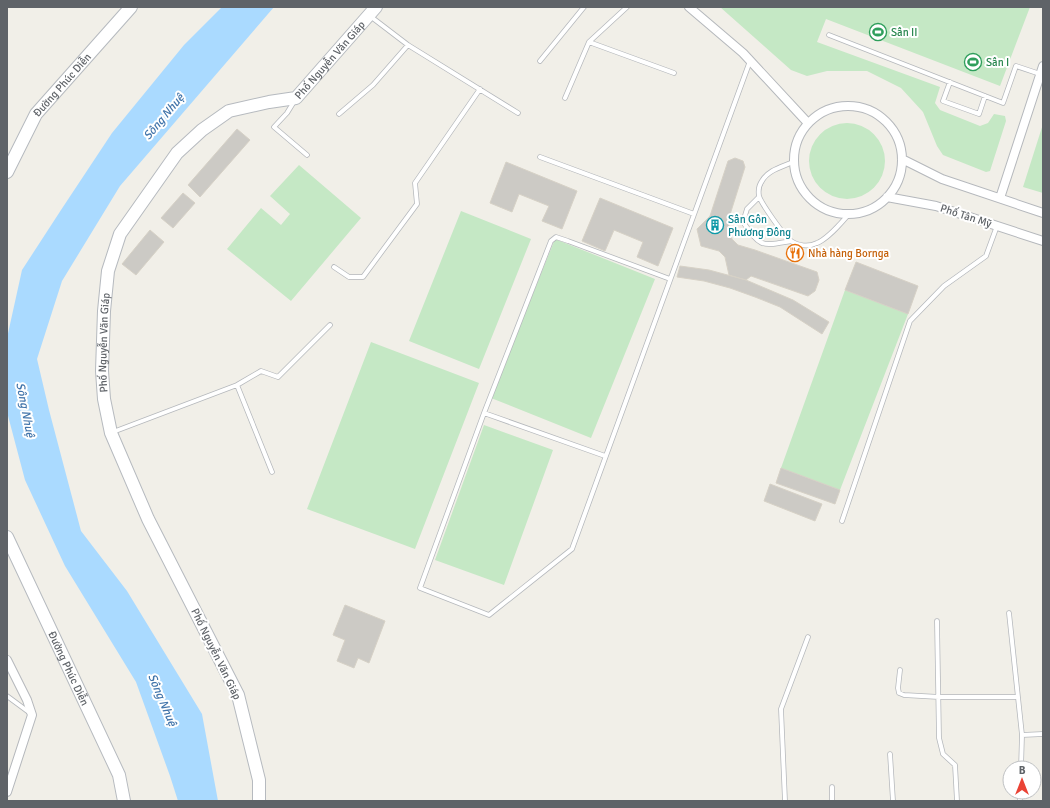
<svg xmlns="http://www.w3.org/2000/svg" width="1050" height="808" font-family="Signika,sans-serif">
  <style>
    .green { fill: #c5e8c5 }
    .water { fill: #aadaff }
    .building { fill: #cccac5; stroke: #d6d1c6 }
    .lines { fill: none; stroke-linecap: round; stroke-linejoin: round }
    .lane-casing { stroke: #b5b8bc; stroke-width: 5.5 }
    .street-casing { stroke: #b5b8bc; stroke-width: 10 }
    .secondary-casing { stroke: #b6babf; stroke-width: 14 }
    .lane { stroke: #fff; stroke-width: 4 }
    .street { stroke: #fff; stroke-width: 8 }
    .secondary { stroke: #fff; stroke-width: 12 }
    .labels { text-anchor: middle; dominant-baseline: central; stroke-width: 4; stroke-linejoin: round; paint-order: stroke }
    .leisure-label { font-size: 11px; fill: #27864d; stroke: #fff; text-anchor: start }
    .street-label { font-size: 11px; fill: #5f6368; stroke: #fff }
    .culture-label { font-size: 11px; fill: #0d838f; stroke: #fff; text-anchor: start }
    .food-label { font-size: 11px; fill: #c56008; stroke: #fff; text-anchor: start }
    .water-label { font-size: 12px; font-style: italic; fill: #4174aa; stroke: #fff }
  </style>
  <rect width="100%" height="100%" fill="#f1efe8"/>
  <path class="green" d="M720,7H1030L1000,86L826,19L817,42L940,87L935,103L940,110L980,126L988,123L994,114L1005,116L1006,121L990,171L986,172L943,155L937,146L923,112L901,88L867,71H827L807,76L791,70Z
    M809 161a38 38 0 1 1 76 0a38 38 0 1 1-76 0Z
    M1043,124V193L1023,187Z
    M299,165L361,218L291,301L227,249L261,208L281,225L290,214L270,196Z
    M461,211L531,239L479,369L409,341Z
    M555,239L655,279L591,438L491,398Z
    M845,290L908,314L840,490L781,468Z
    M371,342L479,383L415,549L307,509Z
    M484,425L553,450L504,585L435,560Z"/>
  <path class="water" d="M222,7H274L120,186L62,281L37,359L49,410L81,531L127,591L202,714L218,801H178L170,776L136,682L65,566L25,480L7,412V338L22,270L61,210L112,133L184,45Z"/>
  <path class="building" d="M237,129L250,140L200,197L188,185Z
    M735,158L743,161L745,167L728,221L732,239L738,245L755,250L817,272L819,280L815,291L808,296L751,276L746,280L729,275L725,257L719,251L701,246L697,229L710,216L728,161Z
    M506,162L577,191L562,229L542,221L549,206L519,194L512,212L490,203Z
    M183,193L195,203L173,228L161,218Z
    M600,198L673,228L658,266L637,257L643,242L614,230L605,251L582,241Z
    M150,230L164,242L136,275L122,264Z
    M856,262L918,286L908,314L845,290Z
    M680,266L709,270L746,280L793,300L829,322L822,334L780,307L755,297L730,288L704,281L677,277Z
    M781,468L840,490L835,504L776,483Z
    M770,484L822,504L815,521L764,501Z
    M345,605L385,621L369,663L358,658L354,668L337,661L345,640L333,635Z"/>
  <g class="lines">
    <g class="lane-casing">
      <path id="lane" d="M370,16L408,45L518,113
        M829,35L1003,103L1016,66L1040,74
        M589,42L674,73
        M540,61L584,7
        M950,82L943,101L979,114L985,96
        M565,98L589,42L627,7
        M295,100L287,113L274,127L307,155
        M339,114L373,85L408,45
        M540,157L694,214
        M793,162C782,167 768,170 762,181C759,185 758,190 759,196C761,203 784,236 791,241C798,246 809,247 817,243C828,239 841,223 849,214
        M759,197L747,209L743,222C761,248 761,246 791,241
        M334,267L349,277H363L417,204L415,183L480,89
        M670,279L568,241L556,237L551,241L484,413L420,588L489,615L572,549L750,61
        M237,385L261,371L278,377L330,325
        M484,413L605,456
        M113,432L237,385L272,472
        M842,521L910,321L944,286L986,256L997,226
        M1009,613L1022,735L1021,768
        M937,621L939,738L943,754L955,765L957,801
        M900,670L898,688L899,693L904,695L939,697H1017
        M7,696L30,713
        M1022,735L1043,734
        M890,754L893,801
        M832,787V801
        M785,801L781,709L808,637
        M1020,801V792"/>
    </g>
    <g class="street-casing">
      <path id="street" d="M689,7L743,53L807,122
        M794 160a54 54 0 1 1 108 0a54 54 0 1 1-108 0Z
        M902,159L942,179L1043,213
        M887,197L936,206L1043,241
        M1000,198L1043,66
        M7,660L27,700L32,715L7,792"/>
    </g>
    <g class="secondary-casing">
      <g id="secondary">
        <path id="s1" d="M7,172L36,114L131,7"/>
        <path id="s2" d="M7,537L119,775L124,801"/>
        <path id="s3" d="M259,801V780L238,695L148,519L111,433L104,399L102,371L104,311L108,271L120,234L177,153L202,130L229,111L269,102L296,98L376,7"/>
      </g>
    </g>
    <use href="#lane" class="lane"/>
    <use href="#street" class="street"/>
    <use href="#secondary" class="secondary"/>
  </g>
  <defs>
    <g id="stadium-ring" transform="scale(0.9)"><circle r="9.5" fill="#fff" stroke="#2e9e5b" stroke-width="1.5"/><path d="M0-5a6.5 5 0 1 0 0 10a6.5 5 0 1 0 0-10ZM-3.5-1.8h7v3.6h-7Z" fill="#2e9e5b"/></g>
    <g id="building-ring" transform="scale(0.9)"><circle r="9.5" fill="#fff" stroke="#0f9aa8" stroke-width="1.5"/><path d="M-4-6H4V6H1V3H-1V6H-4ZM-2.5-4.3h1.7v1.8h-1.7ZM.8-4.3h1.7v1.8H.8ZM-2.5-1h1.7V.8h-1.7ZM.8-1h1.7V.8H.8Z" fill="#0f9aa8"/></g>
    <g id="restaurant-ring" transform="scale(0.9)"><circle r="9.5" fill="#fff" stroke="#e8710a" stroke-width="1.5"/><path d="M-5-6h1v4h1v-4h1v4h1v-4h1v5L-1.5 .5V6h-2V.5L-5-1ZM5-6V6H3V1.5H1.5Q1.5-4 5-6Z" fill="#e8710a"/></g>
  </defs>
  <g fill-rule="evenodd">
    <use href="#stadium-ring" x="878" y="32"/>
    <use href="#stadium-ring" x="973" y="62"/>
    <use href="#building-ring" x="715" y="225"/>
    <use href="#restaurant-ring" x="795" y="253"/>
  </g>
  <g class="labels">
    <g class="leisure-label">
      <text x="891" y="32">Sân II</text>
      <text x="986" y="62">Sân I</text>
    </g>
    <g class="street-label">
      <text stroke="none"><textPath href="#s3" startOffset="887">Phố Nguyễn Văn Giáp</textPath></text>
      <text stroke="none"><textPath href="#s1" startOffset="104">Đường Phúc Diễn</textPath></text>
      <text transform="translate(966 216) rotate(18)">Phố Tân Mỹ</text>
      <text stroke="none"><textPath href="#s3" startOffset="491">Phố Nguyễn Văn Giáp</textPath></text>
      <text transform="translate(216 654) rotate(64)">Phố Nguyễn Văn Giáp</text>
      <text stroke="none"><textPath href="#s2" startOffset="145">Đường Phúc Diễn</textPath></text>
    </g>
    <g class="culture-label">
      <text x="728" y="219">Sân Gôn<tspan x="728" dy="13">Phương Đông</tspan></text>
    </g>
    <g class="food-label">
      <text x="808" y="253">Nhà hàng Bornga</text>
    </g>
    <g class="water-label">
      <text transform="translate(164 117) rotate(-50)">Sông Nhuệ</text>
      <text transform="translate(25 410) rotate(79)">Sông Nhuệ</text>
      <text transform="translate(162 700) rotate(67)">Sông Nhuệ</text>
    </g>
  </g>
  <rect width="1050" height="808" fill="none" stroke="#5f6368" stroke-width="16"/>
  <g transform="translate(1022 780)"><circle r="19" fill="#ffffff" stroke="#bfc1c3"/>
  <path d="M0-3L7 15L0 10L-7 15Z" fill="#ea4335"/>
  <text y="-6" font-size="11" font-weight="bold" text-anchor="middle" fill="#5f6368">B</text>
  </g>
</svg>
